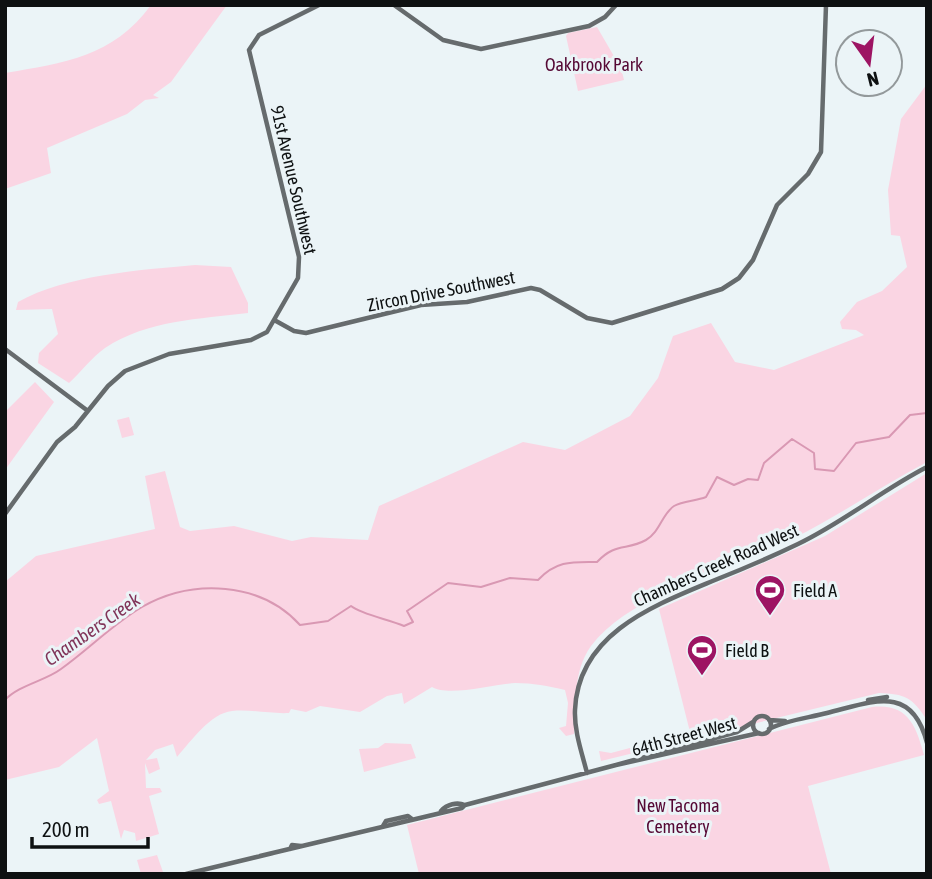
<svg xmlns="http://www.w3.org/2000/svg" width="932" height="879" font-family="'Asap Condensed',sans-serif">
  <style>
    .green { fill: #fad5e3 }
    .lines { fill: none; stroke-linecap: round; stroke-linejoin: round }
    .stream { stroke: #d998b3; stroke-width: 2 }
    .secondary { stroke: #666b6d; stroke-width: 4.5 }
    .labels { text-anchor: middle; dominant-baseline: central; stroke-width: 6; stroke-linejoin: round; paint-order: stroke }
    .park-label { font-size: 18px; fill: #550834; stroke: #ebf4f7 }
    .street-label { font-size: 18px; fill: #0e1112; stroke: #ebf4f7 }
    .poi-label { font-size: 18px; fill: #0e1112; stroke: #ebf4f7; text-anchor: start }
    .water-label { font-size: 19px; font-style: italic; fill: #813459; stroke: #ebf4f7 }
  </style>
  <rect width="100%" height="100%" fill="#ebf4f7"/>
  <path class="green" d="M151,5H227L171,82L153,95L159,98L145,100L127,114L47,148L51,173L5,189V73C64,63 113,57 151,5Z
    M597,27L615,58L619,59L624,80L578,91L566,36L568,33Z
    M927,84V462C881,486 839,516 792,539C733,568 631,593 591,646C572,673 577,703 574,734L566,736L559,728L566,726L568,703L565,690C548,686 533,683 515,683C494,684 449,697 432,687L404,704L402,693L387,696L360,712L320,706L306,712L291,709L289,713C270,714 251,709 232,711C211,713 191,741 177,757L173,744L155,750L146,760L157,758L160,769L149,774L145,763L146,788H160L162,792L149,796L159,834L136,841L135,833L124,830L121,839L111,801L99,804L97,800L109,791L97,738L59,767L5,780V582L36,556L155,529L145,476L165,471L180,527L190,531L234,526L292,541L311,537L368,540L379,506L523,442L565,450L630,416L658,378L673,336L711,323L735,362L774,370L864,335L856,330L842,329L840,322L857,302L882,291L907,267L900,236L891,235L888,190L901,119Z
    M195,265L231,267L248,303V313C200,319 147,320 105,348C92,357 81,372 69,383L38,363L39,353L58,334L52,309L16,310L18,302C66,275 140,270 195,265Z
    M35,382L54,402L5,470V412Z
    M129,417L134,435L122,438L117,420Z
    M927,473V720C912,697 905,694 879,693L601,761L599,751L611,753L690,732L659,609L825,536Z
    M872,707C908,703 916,726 924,755L808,786L831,874H419L407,825Z
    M385,743L411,744L416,758L364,772L359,749L378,748Z
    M157,855L163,872L141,874L137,860Z"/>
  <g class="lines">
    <path class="stream" d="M5,700C19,685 45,681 61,669C89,649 113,624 142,607C193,578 261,582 300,625L328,621L351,606C363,615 388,619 404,626L413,622L407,611L448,583L481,587L510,578L538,580C557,560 573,562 597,562C616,542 626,551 646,540C660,532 662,514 674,506C683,501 696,501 706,497L717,477L734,485L748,479L758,480L764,463L792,439L814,453L815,469L834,471L856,443L889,437L910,415L927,413"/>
    <path class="secondary" d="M394,5L443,40L481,49L589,26L605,17L616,5
      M5,6V5
      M276,321L294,331L306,333L421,305L467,302L531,288L540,290L587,318L612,323L722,289L739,278L753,260L777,205L808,174L821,152L826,5
      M5,349L88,411
      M5,514L57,442L75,427L108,386L125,371L169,354L251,340L267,332L298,278L299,257L249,50L259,35L319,5
      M868,700L887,697
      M753 725a9 9 0 1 1 18 0a9 9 0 1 1-18 0Z
      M769,720L785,721
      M769,729C786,720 808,718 827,713C872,702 912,683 927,743
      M616,765L737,732L753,722
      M587,773C582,753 574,731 575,710C578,633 655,605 715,580C743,569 771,557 798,544C844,522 882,490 927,467
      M441,811C447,804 457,802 465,805
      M383,826L386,821L408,816L412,819
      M290,849L292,845L301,846
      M260,856L462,808L465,805L616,765L759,733
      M186,874L273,853"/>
  </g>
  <defs>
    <g id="stadium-pin" transform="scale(1.575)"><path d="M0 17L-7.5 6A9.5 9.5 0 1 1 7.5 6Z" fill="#9d1463" stroke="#ebf4f7"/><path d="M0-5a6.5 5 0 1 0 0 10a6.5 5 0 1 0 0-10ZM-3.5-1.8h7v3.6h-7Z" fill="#fff"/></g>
  </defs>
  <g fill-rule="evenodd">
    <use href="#stadium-pin" x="770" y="590"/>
    <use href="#stadium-pin" x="702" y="650"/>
  </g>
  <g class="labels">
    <g class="park-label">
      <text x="594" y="64">Oakbrook Park</text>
      <text x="678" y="805">New Tacoma<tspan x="678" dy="21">Cemetery</tspan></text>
    </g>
    <g class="street-label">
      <text transform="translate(294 180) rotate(77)">91st Avenue Southwest</text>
      <text transform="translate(441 291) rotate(-11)">Zircon Drive Southwest</text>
      <text transform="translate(716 565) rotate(-24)">Chambers Creek Road West</text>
      <text transform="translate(684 736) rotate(-15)">64th Street West</text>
    </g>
    <g class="poi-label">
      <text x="793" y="590">Field A</text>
      <text x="725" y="650">Field B</text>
    </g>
    <g class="water-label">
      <text transform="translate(92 629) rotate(-35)">Chambers Creek</text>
    </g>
  </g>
  <rect width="932" height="879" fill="none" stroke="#0e1112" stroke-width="14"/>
  <g transform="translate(869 63) rotate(166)"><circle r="33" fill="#ebf4f7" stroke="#93999b" stroke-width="2"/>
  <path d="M0-5L12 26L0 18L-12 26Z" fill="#9d1463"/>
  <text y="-10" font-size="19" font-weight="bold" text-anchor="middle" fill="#0e1112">N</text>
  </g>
  <path d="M32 837v10h116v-10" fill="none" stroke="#0e1112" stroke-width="3.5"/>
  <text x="42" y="837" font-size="21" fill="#0e1112" stroke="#ebf4f7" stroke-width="5" paint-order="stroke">200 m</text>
</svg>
